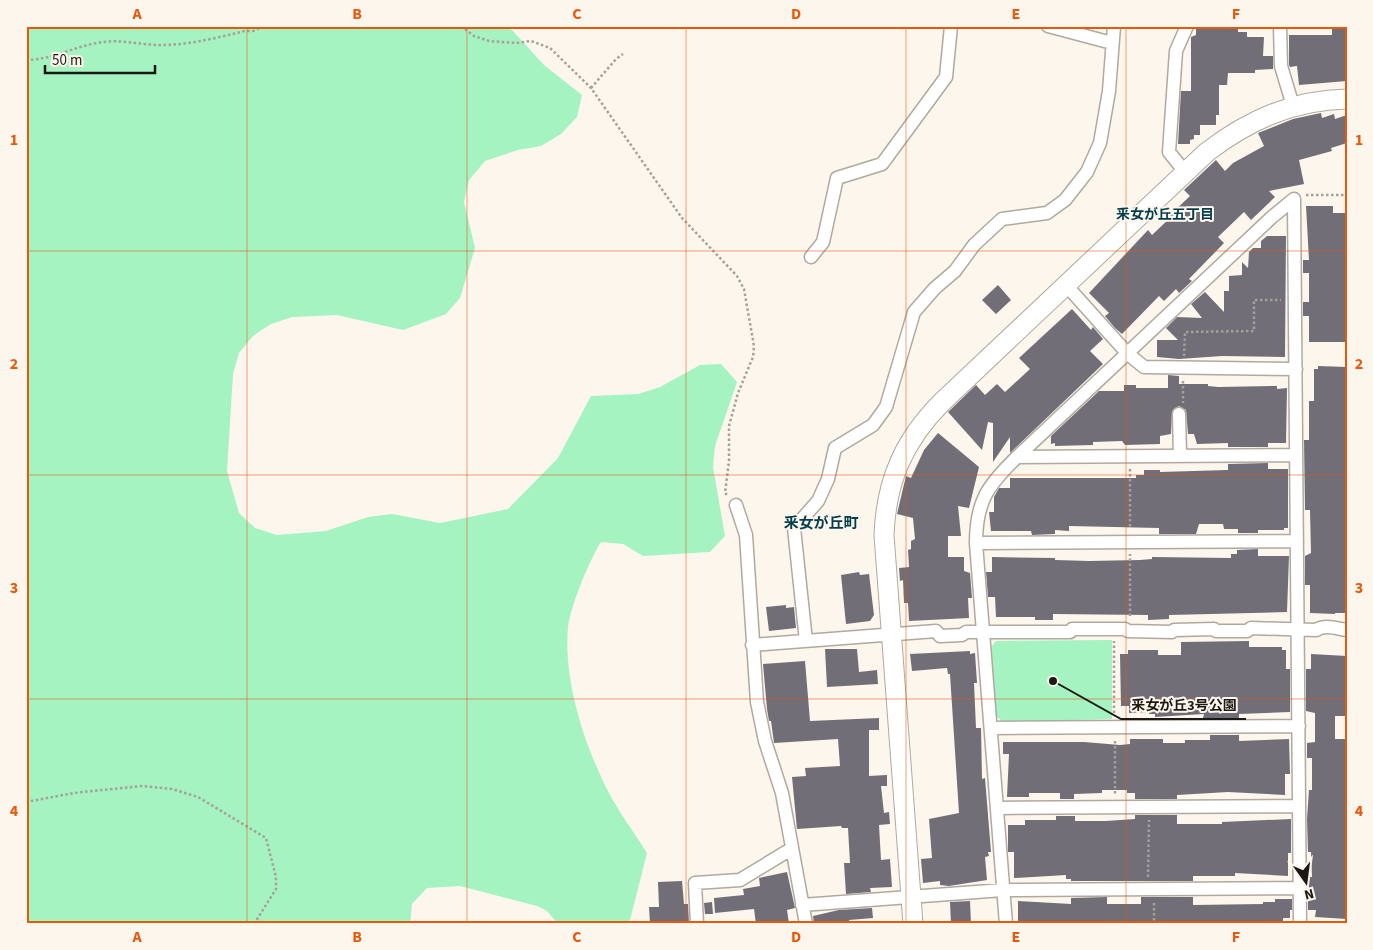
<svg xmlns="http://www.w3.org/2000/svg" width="1373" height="950" font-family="'Source Sans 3','Noto Sans JP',sans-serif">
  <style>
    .green { fill: #a4f3c1 }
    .building { fill: #716e78 }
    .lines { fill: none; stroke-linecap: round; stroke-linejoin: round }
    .street-casing { stroke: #afa99f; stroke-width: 15 }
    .secondary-casing { stroke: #afa99f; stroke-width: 21 }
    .path { stroke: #a5a098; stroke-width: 2.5; stroke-dasharray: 2.5 2.5; stroke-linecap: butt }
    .street { stroke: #fff; stroke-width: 12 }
    .secondary { stroke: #fff; stroke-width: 19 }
    .grid { fill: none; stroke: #e8590c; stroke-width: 1; stroke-opacity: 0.55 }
    .labels { text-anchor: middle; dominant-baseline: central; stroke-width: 4; stroke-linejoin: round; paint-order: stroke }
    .neighbourhood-label { font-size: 14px; font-weight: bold; fill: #023d4c; stroke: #fdf6ec }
    .quarter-label { font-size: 15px; font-weight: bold; fill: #023d4c; stroke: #fdf6ec }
    .leader { fill: none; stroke: #1b1915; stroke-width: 2 }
    .callout-dot { fill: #1b1915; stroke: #fdf6ec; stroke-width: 2 }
    .callout-label { font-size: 14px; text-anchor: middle; font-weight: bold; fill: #1b1915; stroke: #fdf6ec; stroke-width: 4; stroke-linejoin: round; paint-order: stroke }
    .neatline { fill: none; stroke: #e8590c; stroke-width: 2 }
    .grid-label { font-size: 16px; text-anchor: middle; font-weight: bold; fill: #e8590c }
  </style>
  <rect width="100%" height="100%" fill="#fdf6ec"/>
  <path class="green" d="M26,26H504L512,30L544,65L582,95L577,117L561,134L541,146L518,150L485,161L469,180L464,202L475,248L460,298L446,314L403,330L337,315L292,317L271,324L253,336L239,353L233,374L227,471L239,513L255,528L277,535L326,531L368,517L392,514L440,523L508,509L558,458L591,396L638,394L660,387L700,365L721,364L737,382L715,446L713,467L725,536L710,552L643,556L623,544L601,542C589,561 571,605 568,627C563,681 585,747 610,795C621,815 635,834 647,853L629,924H558L547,911L537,906L460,886L427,888L412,904L410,924H26Z
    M1112,640V719L1003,722L995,715L991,647L996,641Z"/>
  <path class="building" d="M1196,26L1238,28V32H1247V37H1264L1263,56H1273V69L1255,70V73H1228L1227,85H1219V115H1216V125H1200V135H1194V139L1190,140V144H1178L1181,91H1191V37L1196,35Z
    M1332,26H1347V81L1299,85L1297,66L1290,67L1289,65V35H1332Z
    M1321,113L1322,118L1334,114L1335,119L1347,115V143L1331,148L1332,151L1299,160L1304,184L1269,191L1275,197L1251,220L1244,212L1218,237L1224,243L1189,279L1192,281L1179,293L1176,289L1164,301L1159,296L1122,334L1115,328L1105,316L1109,313L1089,293L1148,230L1152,235L1171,217L1169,216L1190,196L1184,190L1216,160L1225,171L1233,163L1264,146L1258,133L1293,119Z
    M1306,206H1333V213H1347V342H1309V316H1303V302H1309V273H1303V260H1309Z
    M1267,236H1286L1285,357L1222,356L1179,359L1157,357V340H1178L1166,328L1177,317L1202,318L1191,304L1205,292L1224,312V291H1229V276L1242,275V262L1248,268L1249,252L1253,248H1261V241Z
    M998,285L1011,300L996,314L982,300Z
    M1072,309L1091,330L1093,327L1103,339L1090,351L1103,364L1010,453V437L993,462V423L988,422L982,450L948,412L976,385L985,395L997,384L1005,392L1030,369L1019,358Z
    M1318,366L1347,367V613H1335V614L1310,613V585H1305V556L1311,553L1310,510H1305L1304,440H1309V401H1314V369H1318Z
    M1168,375L1179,376V384H1208V386L1218,387L1277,386V389L1287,388L1286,443H1268V447H1228V443L1197,444L1194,434H1188L1186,410L1179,406L1172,411L1171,434L1160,436V444L1125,445L1122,441L1093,442V445L1055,446V443L1051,444V436L1099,391H1124V385H1136V388H1168Z
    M938,433L979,467L969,508L958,506L961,536H948V557H964V571L970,573L972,598H968L969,618L909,621L908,603H904L903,580L900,581L899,568L909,567L908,550L911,549V541L915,539L913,518L897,514L906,476L911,478L924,450Z
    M1268,463V469H1288V528H1284V530H1258V533H1238V529H1224L1223,524H1199L1196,534H1159V528L1069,526V531L1055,530V534L1032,535L1031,531H991L989,512H994V497L999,488H1010V478H1136V475H1144V470H1160V472L1228,470V464Z
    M1258,549V556H1289L1287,612L1169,615V619L1148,620V615L1053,614V620H1035V617H996L995,597H988L986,572H992V557L1055,558V560L1089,561L1140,560L1152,559V557L1231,558V554H1237V550Z
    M859,572L860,575L869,574L874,615L870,621L846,624L841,575Z
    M786,605V608L794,607L796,628L769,631L766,607Z
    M1249,641V647H1282V650H1286V669H1290V712L1239,714V718H1203L1204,714L1155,717V714H1149V712L1129,713V706H1121L1120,654H1128V650H1158V655H1181V642Z
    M825,649H857L859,672L877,670L878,684L827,687Z
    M970,651V654L975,653L977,683H974L976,728H981L982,779L985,778L991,852H988L989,856L985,857L987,880L949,886L940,885V881L923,883L921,859L932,858L929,819L959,813L950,674H948L947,668L912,671L910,654Z
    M1311,654L1347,656V716H1335V739H1347V919L1315,917L1316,910H1308V877H1312L1311,852H1308L1307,819L1309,790H1312V758H1307V743L1315,742V713L1306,711V669H1311Z
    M805,661L810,721L879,718V730H869V776L887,775V786H881L884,813L889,812L890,824L879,825L881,860L890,859L892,887L870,888L871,892L846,894L844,863H850L848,828H842L841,826L797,829L792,777L806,776L805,768L840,766L838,739L774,743L771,721H769L767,709L763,664Z
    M1210,735H1239V741L1289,739L1290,774H1285V795L1228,792L1177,795V799H1135V793H1127V790H1102V793L1074,794V799H1060V793H1029V797H1007L1009,754H1003V742H1084L1120,745L1130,744V739H1163V743H1185V740H1210Z
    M1135,815H1177V824H1222V822L1291,819V853H1288V876L1235,873V876H1193V881H1071V879H1066V875L1014,878V852H1008V825H1025V820H1056V816H1075V821H1106L1135,819Z
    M787,872L795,908L787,910L789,924H756L754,909L715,913L714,898L744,895L743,889L760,886L759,878Z
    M682,881L684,904H688L689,923L650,924L649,907H659L658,882Z
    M1107,897V904H1141V897H1193V905L1263,904V902H1275V899H1292V910H1290V918H1283V923L1277,924H1018V901L1071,904V898Z
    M970,901L971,924H951L950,902Z
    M712,902L713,914H705L704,903Z
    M872,908L873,918L849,920L850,924H814L813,916L839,910Z"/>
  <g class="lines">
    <g class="street-casing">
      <path id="street" d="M1048,26L1112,43
        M1280,26L1281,66L1293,106
        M1185,172L1169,152L1176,51L1187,26
        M1294,199L1300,924
        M811,257L823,242L837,178L882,164L946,77L951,26
        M1066,285L1127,353L1144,367L1296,369
        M1179,414L1180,456
        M1017,457L1296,455
        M736,505L746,535L757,702L765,741L782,793L806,924
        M976,543L1297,541
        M806,641L794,528L818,501L828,479L835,448L873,425L886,407L914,312L935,288L955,271L974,245L1002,219L1047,213L1065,200L1087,172L1100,143L1109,91L1114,26
        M752,645L936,631L940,636L962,635L966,632H1070L1072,629H1125L1128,631L1172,632L1174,630L1214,629L1216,631H1247L1251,628L1316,630C1326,624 1337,629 1347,630
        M991,728L1299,726
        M997,808L1299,806
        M802,905L1003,890L1300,888
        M697,924L695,883L740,880L791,849
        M1006,924L976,543C976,501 988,485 1017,457L1272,217L1294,199"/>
    </g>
    <g class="secondary-casing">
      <path id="secondary" d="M913,924L884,535C886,481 904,440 942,402L1207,152C1249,120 1293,100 1347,99"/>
    </g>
    <path class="path" d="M461,26L474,36L489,41L516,43L531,41L550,48L591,88L682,218L737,276L744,289L754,346L753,357L738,393L729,426V461L725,493L727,495
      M26,60C51,60 73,47 97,43C120,38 143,46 166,45C193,44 220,37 245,31H253L263,26
      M591,88L616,59L623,54
      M1306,195H1347
      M1184,356L1185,332L1254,331V300H1281
      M1183,381V403
      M1130,469V529
      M1130,616V554
      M1114,713V641
      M1115,741V796
      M26,802L74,793L141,786L172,789L198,797L266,838L276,877V889L254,924
      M1148,877L1149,820
      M1154,903V924"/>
    <use href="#street" class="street"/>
    <use href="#secondary" class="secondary"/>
  </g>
  <path class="grid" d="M247,26V924M467,26V924M686,26V924M906,26V924M1126,26V924M26,251H1347M26,475H1347M26,699H1347"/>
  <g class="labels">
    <g class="neighbourhood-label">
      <text x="1165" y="215">釆女が丘五丁目</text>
    </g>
    <g class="quarter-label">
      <text x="821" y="523">釆女が丘町</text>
    </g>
  </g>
  <path class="leader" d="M1053 681L1121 719H1246"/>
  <circle class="callout-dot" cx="1053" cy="681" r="5"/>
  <g class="callout-label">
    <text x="1184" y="710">釆女が丘3号公園</text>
  </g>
  <rect width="1373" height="950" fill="none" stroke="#fdf6ec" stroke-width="55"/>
  <g transform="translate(1306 882) rotate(166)" stroke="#fdf6ec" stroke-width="4" paint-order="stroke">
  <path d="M0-4L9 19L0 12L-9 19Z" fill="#1b1915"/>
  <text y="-8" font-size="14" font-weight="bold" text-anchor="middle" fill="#1b1915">N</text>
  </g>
  <path d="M45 65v8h110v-8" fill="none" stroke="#1b1915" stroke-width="2.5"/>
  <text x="52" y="65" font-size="15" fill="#1b1915" stroke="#fdf6ec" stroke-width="4" paint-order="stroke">50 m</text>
  <rect x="28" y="28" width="1318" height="894" class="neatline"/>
  <g class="grid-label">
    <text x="137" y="19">A</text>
    <text x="357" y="19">B</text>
    <text x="577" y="19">C</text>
    <text x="796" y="19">D</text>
    <text x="1016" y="19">E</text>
    <text x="1236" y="19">F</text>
    <text x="14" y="145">1</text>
    <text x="1359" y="145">1</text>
    <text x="14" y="369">2</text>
    <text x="1359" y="369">2</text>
    <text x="14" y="593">3</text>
    <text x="1359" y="593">3</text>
    <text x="14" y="816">4</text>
    <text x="1359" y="816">4</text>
    <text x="137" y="942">A</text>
    <text x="357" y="942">B</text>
    <text x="577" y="942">C</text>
    <text x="796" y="942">D</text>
    <text x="1016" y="942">E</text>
    <text x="1236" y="942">F</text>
  </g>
</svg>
